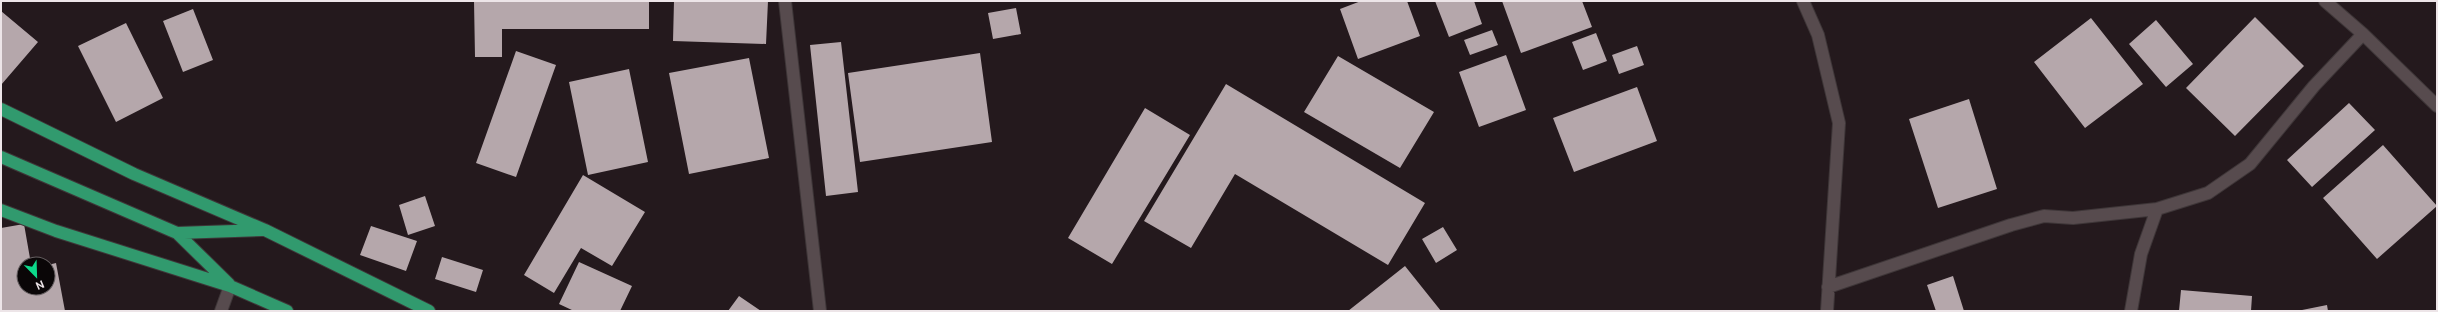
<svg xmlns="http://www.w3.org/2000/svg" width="2438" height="312" font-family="Ubuntu,sans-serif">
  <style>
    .building { fill: #b5a7ab }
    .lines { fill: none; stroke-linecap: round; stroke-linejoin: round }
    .street-casing { stroke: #3e3638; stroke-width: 14 }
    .primary-casing { stroke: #3e3638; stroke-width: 14 }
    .street { stroke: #574b4e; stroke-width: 12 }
    .primary { stroke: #319a6e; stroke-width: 12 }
  </style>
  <rect width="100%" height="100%" fill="#24191d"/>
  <path class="building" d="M474,1H649V29H502V57H475Z
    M674,1H768L766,44L673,41Z
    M1361,1H1407L1420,36L1358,59L1340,9Z
    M1435,1H1474L1482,24L1449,37Z
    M1502,1H1582L1592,27L1521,53Z
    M1016,8L1021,34L993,39L988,13Z
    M193,9L213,60L183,72L163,21Z
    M1,11L38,42L1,85Z
    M2255,17L2304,66L2235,136L2186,88Z
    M2091,18L2143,84L2085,128L2034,62Z
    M2156,20L2193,64L2166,87L2129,44Z
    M126,23L163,98L116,122L78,46Z
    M1492,30L1498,45L1470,55L1464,40Z
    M1596,33L1607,61L1583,70L1572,42Z
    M841,42L858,192L826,196L810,45Z
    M1637,46L1644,65L1619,74L1612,55Z
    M516,51L556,65L516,177L476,163Z
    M980,53L992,142L860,162L848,73Z
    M1506,55L1526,110L1479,127L1459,72Z
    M1338,56L1434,112L1400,168L1304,112Z
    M749,58L769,158L689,174L669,73Z
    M629,69L648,162L588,175L569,82Z
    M1226,84L1425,203L1388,265L1235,174L1191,248L1144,221Z
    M1637,87L1657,141L1574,172L1553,118Z
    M1969,99L1997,189L1938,208L1909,119Z
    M2349,103L2375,130L2312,187L2287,160Z
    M1145,108L1190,135L1112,264L1068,238Z
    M2383,145L2437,206L2377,259L2323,198Z
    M583,175L645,212L612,266L581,248L554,293L524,275Z
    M425,196L435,226L408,235L399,205Z
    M24,224L31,264H24V288H48V265L56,263L65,311H1V228Z
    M371,226L417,241L406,271L360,255Z
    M1443,227L1457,250L1436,263L1422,239Z
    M442,257L483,270L476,292L435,279Z
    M579,262L632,286L620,311H574L559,304Z
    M1405,266L1441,311H1348Z
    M1953,276L1964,311H1936L1927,285Z
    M2181,290L2252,296L2251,311H2179Z
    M739,296L761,311H728Z
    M2327,305L2328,311H2302V310Z"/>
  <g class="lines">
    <g class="street-casing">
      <path id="street" d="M785,1L820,311
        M1803,1L1818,35L1839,123L1827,311
        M2325,1L2363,34L2437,106
        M1828,287L2011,225L2044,216L2073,218L2157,209L2208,193L2250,164L2314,86L2363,34
        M221,311L230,286
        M2131,311L2141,254L2157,209"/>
    </g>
    <g class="primary-casing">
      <path id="primary" d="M1,109L134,174L265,230L429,311
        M1,157L177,233L229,284
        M1,210L56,231L230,286L287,311
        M177,233L262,230"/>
    </g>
    <use href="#street" class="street"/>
    <use href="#primary" class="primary"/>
  </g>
  <rect width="2438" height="312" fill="none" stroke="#ede5e8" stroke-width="4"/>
  <g transform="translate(36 276) rotate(157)"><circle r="19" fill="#0a0607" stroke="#655f61"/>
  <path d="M0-3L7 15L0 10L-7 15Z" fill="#0cd98a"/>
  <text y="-6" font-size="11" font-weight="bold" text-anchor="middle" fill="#ede5e8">N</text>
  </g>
</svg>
